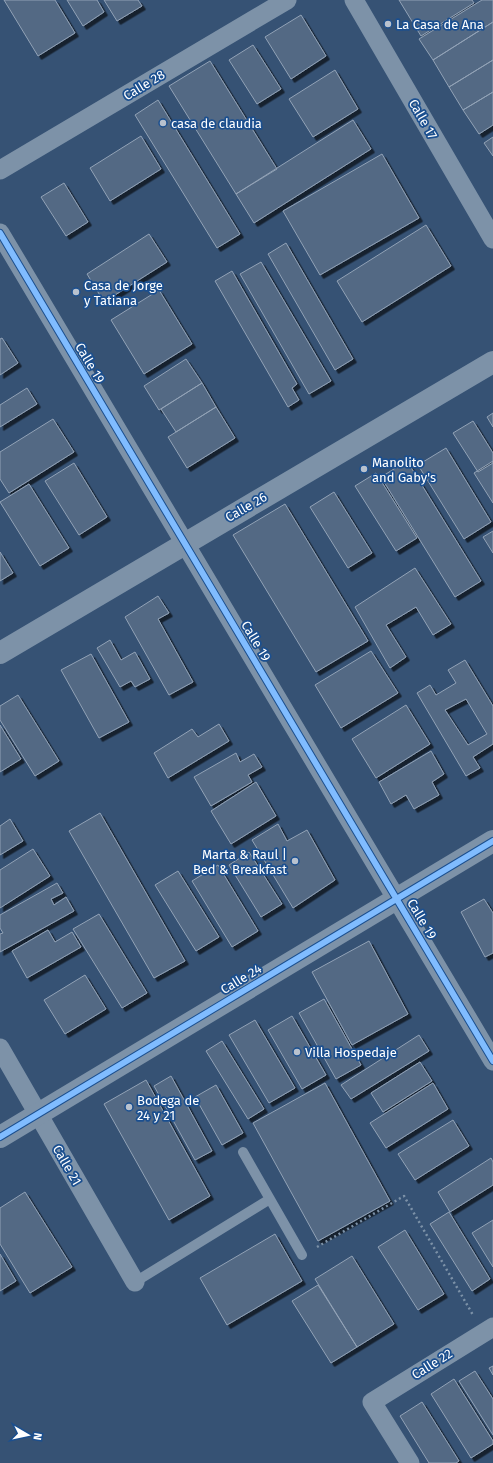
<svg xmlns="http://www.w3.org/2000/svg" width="493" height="1463" font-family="'Fira Sans',sans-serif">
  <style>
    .building { fill: #526984; stroke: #92a2b6; fill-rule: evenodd; filter: url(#shadow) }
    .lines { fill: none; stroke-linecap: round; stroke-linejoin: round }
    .path { stroke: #7d92a8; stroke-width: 2.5; stroke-dasharray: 2 3; stroke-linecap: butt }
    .service { stroke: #7d92a8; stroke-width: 10 }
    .minor { stroke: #7d92a8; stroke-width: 19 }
    .tertiary { stroke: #7d92a8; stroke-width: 22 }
    .cycleway-casing { stroke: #1b4f8f; stroke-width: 8 }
    .cycleway { stroke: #80bcff; stroke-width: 6 }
    .poi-dot { fill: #b9c2ce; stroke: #1b4f8f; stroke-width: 1.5 }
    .labels { text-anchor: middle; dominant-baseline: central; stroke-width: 3.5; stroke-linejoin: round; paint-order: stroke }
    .poi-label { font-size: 13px; fill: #fff; stroke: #1b4f8f; text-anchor: start }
    .street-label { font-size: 13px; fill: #fff; stroke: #1b4f8f }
  </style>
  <defs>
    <filter id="shadow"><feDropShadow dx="3.5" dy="3.5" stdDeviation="0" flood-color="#0009"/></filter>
  </defs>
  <rect width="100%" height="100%" fill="#365274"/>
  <path class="building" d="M4,0H55L75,33L38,56Z
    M67,0H97L104,12L83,26Z
    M104,0H138L142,6L117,21Z
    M399,0H472L474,3L421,36Z
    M482,0H493V22L433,60L419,39Z
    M301,15L326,56L291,79L265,37Z
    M493,22V60L449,87L433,60Z
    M253,45L281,89L257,104L229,60Z
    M493,60V92L463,110L449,87Z
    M210,61L277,169L236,194L169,86Z
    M335,70L358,109L313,137L289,99Z
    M493,92V125L479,134L463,110Z
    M158,100L240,234L217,248L135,115Z
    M353,120L371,149L254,223L236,194Z
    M141,136L161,169L110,201L90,168Z
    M493,137V156L484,143Z
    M382,154L419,218L320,275L283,211Z
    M64,183L88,222L66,236L41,197Z
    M426,225L451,266L362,322L337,281Z
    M149,234L167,262L104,302L87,274Z
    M286,243L353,359L335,370L268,254Z
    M261,262L331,381L309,394L240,274Z
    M232,271L297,384L292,388L299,400L288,407L215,281Z
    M159,290L192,344L144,374L111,320Z
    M2,338L18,363L0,375V339Z
    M186,359L202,383L159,410L144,386Z
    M202,383L216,407L176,432L161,409Z
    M27,388L37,404L0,427V405Z
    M216,407L235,438L187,468L168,437Z
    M493,413V427L487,417Z
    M53,419L74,452L9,493L0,479V452Z
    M473,421L493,453V463L478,472L453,433Z
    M446,448L491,522L464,539L418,465Z
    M407,461L481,581L455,597L381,477Z
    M493,461V503L474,473Z
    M74,463L107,517L79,535L45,481Z
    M376,473L417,538L396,551L355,486Z
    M29,484L69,548L40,566L0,502Z
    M334,492L372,553L348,568L310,507Z
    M285,504L368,641L316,672L233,535Z
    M493,531V553L483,537Z
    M0,552L13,573L0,581Z
    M415,568L451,624L433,635L416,607L386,625L406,657L390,668L355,607Z
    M158,596L169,613L158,619L193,682L169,695L125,617Z
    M110,640L121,660L135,652L150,679L135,687L131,681L120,687L97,648Z
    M371,651L398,693L341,728L315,685Z
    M91,654L129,722L99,738L61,670Z
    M465,660L493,706V744L473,757L480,768L466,776L417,693L430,685L436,695L456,683L448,670ZM466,699L487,734L468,745L445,710Z
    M18,695L59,761L35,776L0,720V706Z
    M406,705L430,744L376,778L352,739Z
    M219,724L229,741L168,778L154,753L192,729L198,737Z
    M0,725L21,759L0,772Z
    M431,751L444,774L432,782L439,795L414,809L406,795L391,804L379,782Z
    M236,753L240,762L254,754L262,767L248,775L252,782L211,806L194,777Z
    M256,782L276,816L231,844L211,811Z
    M100,813L185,961L154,978L69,831Z
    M10,819L23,841L0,855V826Z
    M278,824L287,841L307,830L335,880L293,908L252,840Z
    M33,849L50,876L0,908V870Z
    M249,852L282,904L261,917L229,865Z
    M218,865L258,931L232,947L192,881Z
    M178,871L219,937L196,951L155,885Z
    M57,883L63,893L51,899L54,905L66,897L74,911L0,952V934L3,933L0,928V915Z
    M484,899L493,913V953L485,957L461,912Z
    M99,914L147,993L122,1008L73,929Z
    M48,930L55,942L72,932L81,947L27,978L12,951Z
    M369,941L408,1014L352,1045L312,972Z
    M85,975L106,1009L65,1034L44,1000Z
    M324,999L361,1065L336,1079L299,1013Z
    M292,1016L326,1075L302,1089L268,1030Z
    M255,1020L295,1088L269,1103L229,1035Z
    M419,1035L429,1051L351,1099L341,1085Z
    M222,1041L264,1109L248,1119L206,1051Z
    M420,1062L432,1081L383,1112L371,1093Z
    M171,1076L212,1151L195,1160L154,1086Z
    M146,1080L210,1196L169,1220L104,1104Z
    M325,1083L390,1201L318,1241L253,1123Z
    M433,1083L448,1109L386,1148L370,1123Z
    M216,1085L243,1133L222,1145L195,1097Z
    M453,1120L469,1146L415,1180L398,1154Z
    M491,1158L493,1162V1185L450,1212L438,1192Z
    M25,1192L72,1267L30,1293L0,1244V1208Z
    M449,1212L490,1279L472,1291L430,1224Z
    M493,1220V1267L472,1233Z
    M405,1230L444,1294L418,1310L378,1247Z
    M275,1234L302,1281L227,1325L200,1278Z
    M0,1254L16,1281L0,1291Z
    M352,1256L394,1324L357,1347L315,1279Z
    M318,1285L357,1347L331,1363L292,1301Z
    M493,1366V1375L489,1368Z
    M475,1371L493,1399V1435L459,1381Z
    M454,1379L493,1441V1444L471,1458L431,1394Z
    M422,1402L459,1461L456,1463H429L400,1416Z"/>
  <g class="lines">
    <path class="path" d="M317,1247L404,1196L473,1315"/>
    <path class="service" d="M243,1152L302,1255
      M135,1282L270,1199"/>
    <path class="minor" d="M354,0L493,239
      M0,170L287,0
      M0,233L493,1061
      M0,1048L135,1282
      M410,1463L372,1402L493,1327"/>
    <path class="tertiary" d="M0,653L493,362
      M0,1137L493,841"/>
    <g class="cycleway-casing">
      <path id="cycleway" d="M0,233L493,1061
        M0,1137L493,841"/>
    </g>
    <use href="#cycleway" class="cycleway"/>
  </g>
  <g class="poi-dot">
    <circle cx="388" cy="24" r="4"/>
    <circle cx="163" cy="123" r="4"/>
    <circle cx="76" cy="292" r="4"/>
    <circle cx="364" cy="469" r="4"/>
    <circle cx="295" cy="861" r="4"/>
    <circle cx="297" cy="1052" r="4"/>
    <circle cx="129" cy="1107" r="4"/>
  </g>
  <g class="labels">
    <g class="poi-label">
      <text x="396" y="24">La Casa de Ana</text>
      <text x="171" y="123">casa de claudia</text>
      <text x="84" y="285">Casa de Jorge<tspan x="84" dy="15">y Tatiana</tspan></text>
      <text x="372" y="462">Manolito<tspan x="372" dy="15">and Gaby's</tspan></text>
      <text x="287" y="854" text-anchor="end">Marta &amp; Raul |<tspan x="287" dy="15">Bed &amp; Breakfast</tspan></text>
      <text x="305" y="1052">Villa Hospedaje</text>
      <text x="137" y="1100">Bodega de<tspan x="137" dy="15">24 y 21</tspan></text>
    </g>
    <g class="street-label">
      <text transform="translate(144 85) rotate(-31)">Calle 28</text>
      <text transform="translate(423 119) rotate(60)">Calle 17</text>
      <text transform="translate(90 363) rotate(59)">Calle 19</text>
      <text transform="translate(246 507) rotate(-30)">Calle 26</text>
      <text transform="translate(256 641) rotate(59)">Calle 19</text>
      <text transform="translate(422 919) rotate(59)">Calle 19</text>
      <text transform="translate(241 979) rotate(-31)">Calle 24</text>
      <text transform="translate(67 1165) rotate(60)">Calle 21</text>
      <text transform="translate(432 1364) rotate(-32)">Calle 22</text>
    </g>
  </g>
  <g transform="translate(28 1435) rotate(99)" stroke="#1b4f8f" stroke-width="3" paint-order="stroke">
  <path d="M0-3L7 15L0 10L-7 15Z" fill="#ffffff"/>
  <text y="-6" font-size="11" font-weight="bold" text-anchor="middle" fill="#ffffff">N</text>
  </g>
</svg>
